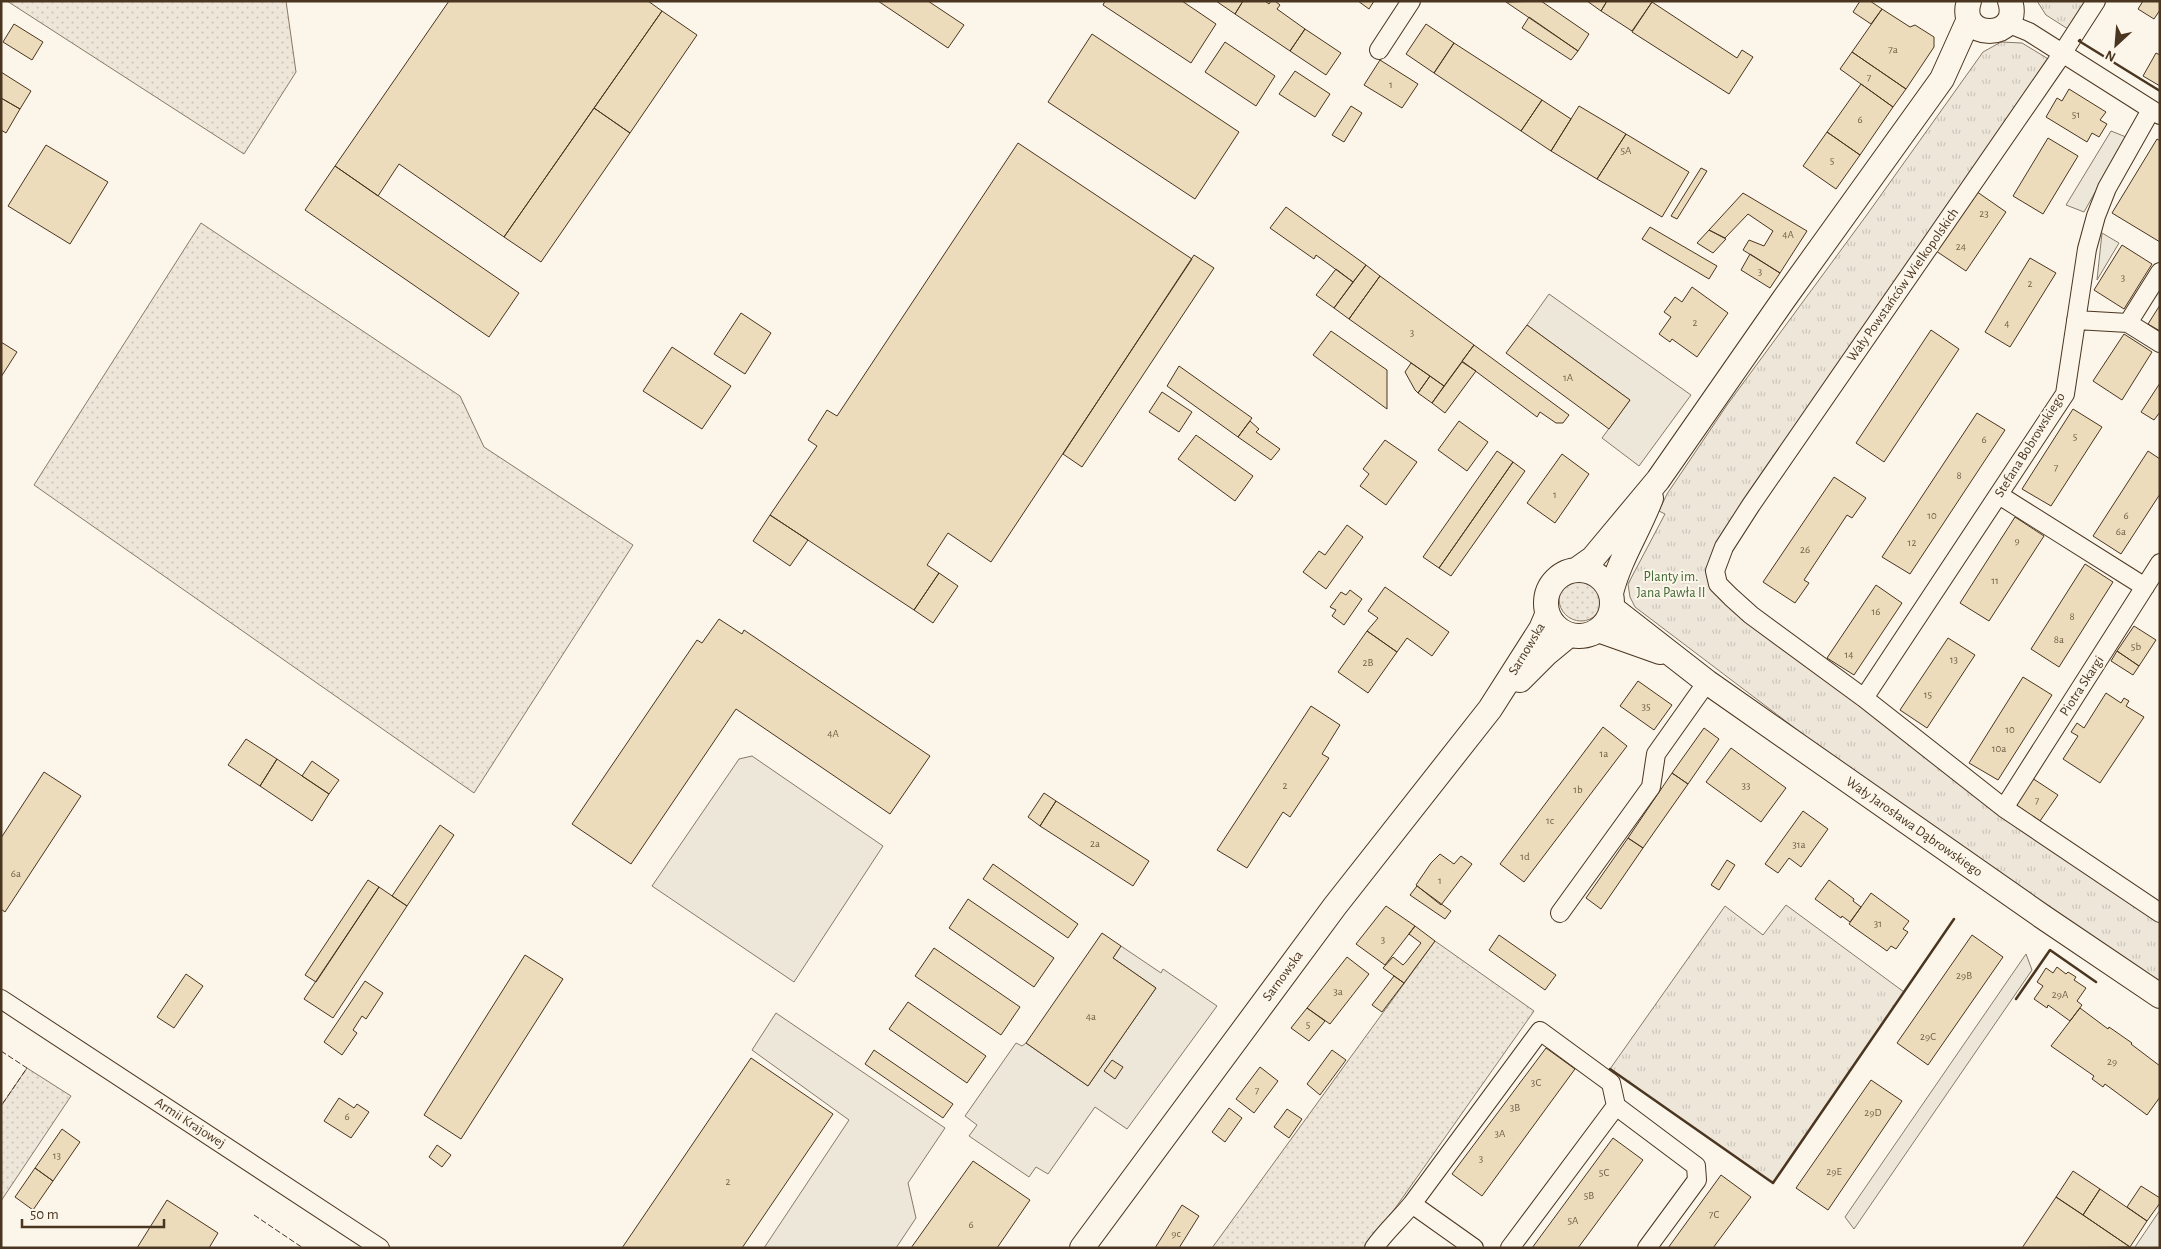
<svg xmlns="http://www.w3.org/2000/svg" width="2161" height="1249" font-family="'Alegreya Sans',sans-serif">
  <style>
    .grass { fill: url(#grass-dots); stroke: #887966 }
    .park { fill: url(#park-tufts); stroke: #887966 }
    .parking { fill: #ede7d9; stroke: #887966 }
    .building { fill: #ecdcbc; stroke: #4a3520 }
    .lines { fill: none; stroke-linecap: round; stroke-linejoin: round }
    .street-casing { stroke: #4a3520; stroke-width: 20 }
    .secondary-casing { stroke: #4a3520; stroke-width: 26 }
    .street { stroke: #fbf6e9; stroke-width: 18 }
    .secondary { stroke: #fbf6e9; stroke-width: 24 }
    .fence { stroke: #4a3520; stroke-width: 1; stroke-dasharray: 6 2.5; stroke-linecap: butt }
    .wall { stroke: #4a3520; stroke-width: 2.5 }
    .labels { text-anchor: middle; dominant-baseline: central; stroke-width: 4; stroke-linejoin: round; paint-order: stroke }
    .number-label { font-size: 11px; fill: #725f47 }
    .street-label { font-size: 14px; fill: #4a3520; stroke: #fbf6e9 }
    .park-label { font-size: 14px; fill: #436837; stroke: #fbf6e9 }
  </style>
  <defs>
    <pattern id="grass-dots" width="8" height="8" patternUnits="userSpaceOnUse" patternTransform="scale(1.25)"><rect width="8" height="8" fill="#ede6d9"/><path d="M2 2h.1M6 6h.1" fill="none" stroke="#cdc6ba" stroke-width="1.8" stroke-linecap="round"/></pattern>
    <pattern id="park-tufts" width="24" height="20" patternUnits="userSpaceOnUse" patternTransform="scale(1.25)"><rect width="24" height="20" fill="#ede6d9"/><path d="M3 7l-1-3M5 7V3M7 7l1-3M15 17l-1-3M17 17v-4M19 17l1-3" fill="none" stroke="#cdc6ba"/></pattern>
  </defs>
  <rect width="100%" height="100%" fill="#fbf6e9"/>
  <path class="grass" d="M7,1H286L296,72L244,154Z
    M201,223L460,396L484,447L633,545L474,793L34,485Z
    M1559 599a22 22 0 1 1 44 0a22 22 0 1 1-44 0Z
    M1435,941L1534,1011L1396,1207L1364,1248H1212Z
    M27,1068L71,1096L1,1201V1106Z"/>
  <path class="park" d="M2037,1H2087L2068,29L2046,15Z
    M2001,42L2022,43L2050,60L1720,540L1707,571L1715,594L1846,693L2012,821L2160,922V984L1841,763L1635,607L1630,597L1628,584L1665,514L1659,511L1667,494L1727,405L1866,216L1983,52Z
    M1786,905L1904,992L1773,1183L1610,1069L1725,906L1763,935Z"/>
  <path class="parking" d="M2111,131L2126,137L2084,212L2066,205Z
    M2102,233L2119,243L2097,280Z
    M1549,294L1691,395L1639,466L1602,438L1630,400L1527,325Z
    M752,756L883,846L794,982L652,886L739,759Z
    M1121,946L1161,973L1163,969L1217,1006L1127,1129L1095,1107L1048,1174L1036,1167L1029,1177L969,1136L977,1125L965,1116L1016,1043L1022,1046L1026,1043L1088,1086L1156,988L1113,958Z
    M2026,954L2032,970L1854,1229L1845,1217Z
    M776,1013L945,1128L908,1183L916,1218L896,1248H764L849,1120L752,1050Z
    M2160,1210V1248H2135V1247Z"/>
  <path class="building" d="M449,1H648L662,11L504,237L399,164L378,196L335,166Z
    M878,1H928L964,25L948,48Z
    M1105,1H1182L1216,24L1191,63L1103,5Z
    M1216,1H1243L1235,14Z
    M1243,1H1265L1269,4L1271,1H1275L1280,5L1277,9L1305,29L1290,51L1235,14Z
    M1358,1H1374L1369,9Z
    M1541,1L1589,34L1578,51L1506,2Z
    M1587,1H1607L1601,11Z
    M1607,1H1651L1652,2L1632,31L1601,11Z
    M1860,1H1870L1882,9L1871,24L1853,12Z
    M2143,1H2160V10L2154,19L2138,9Z
    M1652,2L1737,58L1742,50L1753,57L1729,94L1632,32Z
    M1882,9L1910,27L1915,25L1934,37V47L1906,89L1852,52Z
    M662,11L697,35L630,133L594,108Z
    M1529,17L1578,51L1571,60L1522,28Z
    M14,24L43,42L32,60L3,42Z
    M1426,24L1454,43L1434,73L1406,54Z
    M1305,29L1341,53L1326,75L1290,51Z
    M1092,34L1239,132L1195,199L1048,102Z
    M1225,42L1275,76L1256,106L1205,72Z
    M1454,43L1542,100L1521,131L1434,73Z
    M1852,52L1906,89L1893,107L1840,69Z
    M2156,53L2160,55V86L2143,76Z
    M1380,60L1418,84L1402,108L1364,85Z
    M1295,71L1330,94L1315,117L1279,94Z
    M1,72L31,91L20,109L1,98Z
    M1861,84L1893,107L1860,155L1827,132Z
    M2069,89L2106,112L2100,120L2107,124L2099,137L2092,133L2087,142L2046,117L2057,98L2062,101Z
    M1,98L20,109L6,133L1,130Z
    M1542,100L1571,119L1551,151L1521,131Z
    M1351,106L1362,113L1344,142L1332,135Z
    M1579,106L1626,134L1597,179L1551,151Z
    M594,108L630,133L541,262L504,237Z
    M1827,132L1860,155L1836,189L1803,166Z
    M1626,134L1689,172L1662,217L1597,179Z
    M2048,138L2078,156L2043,214L2013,196Z
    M2157,139L2160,141V242L2112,213Z
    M1018,143L1192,259L991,562L948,533L927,565L939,573L914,610L770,515L817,446L808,440L827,410L837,416Z
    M46,145L108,182L70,244L8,206Z
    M335,166L519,293L489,337L305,210Z
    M1701,168L1707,171L1677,219L1671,216Z
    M1973,189L2006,212L1966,271L1933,249Z
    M1743,193L1807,231L1780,273L1743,250L1749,240L1764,246L1773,231L1748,214L1725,238L1709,230Z
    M1286,207L1366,265L1353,282L1316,255L1314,259L1270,228Z
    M1650,227L1717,266L1709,279L1642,239Z
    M1709,230L1726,239L1713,253L1697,243Z
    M2122,245L2152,264L2124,309L2094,290Z
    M1750,254L1780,273L1770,288L1741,270Z
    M1194,255L1214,268L1082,467L1063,454Z
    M2030,258L2056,273L2010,347L1985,332Z
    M1366,265L1380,276L1349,319L1334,308Z
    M1336,269L1353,282L1334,308L1316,295Z
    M1380,276L1474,345L1444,386L1349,319Z
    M1692,287L1728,313L1697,357L1672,339L1670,342L1659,334L1671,317L1664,312L1675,297L1682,302Z
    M2160,305V331L2148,324Z
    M741,313L771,333L745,374L714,354Z
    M1527,325L1630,400L1609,429L1506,353Z
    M1931,330L1959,349L1884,462L1856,443Z
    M1331,331L1387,370V409L1313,355Z
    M2124,334L2152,352L2122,400L2093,381Z
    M1,342L17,352L1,377Z
    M1474,345L1569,415L1563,423H1556L1540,412L1537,417L1462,361Z
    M672,347L731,386L702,429L643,391Z
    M1462,362L1476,371L1445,413L1432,403Z
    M1411,363L1430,376L1418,393L1415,390L1405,372Z
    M1179,366L1252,418L1238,437L1167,386Z
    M1430,376L1444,386L1432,403L1418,393Z
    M2160,383V412L2154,420L2141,412Z
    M1162,392L1192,412L1179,432L1149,412Z
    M2073,409L2102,427L2051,506L2022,489Z
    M1977,413L2005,430L1910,574L1882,557Z
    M1250,421L1259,429L1256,432L1280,449L1271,460L1238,437Z
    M1459,421L1488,442L1467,471L1438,450Z
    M1196,435L1253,476L1235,501L1178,459Z
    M1385,440L1417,462L1386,505L1360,486L1369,474L1363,469Z
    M1497,451L1513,462L1439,568L1423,557Z
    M2148,451L2160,459V494L2121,554L2093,536Z
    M1562,454L1589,474L1555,523L1527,503Z
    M1513,462L1525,471L1451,576L1439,568Z
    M1834,477L1866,498L1852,518L1847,515L1804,580L1809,583L1795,603L1763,582Z
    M770,515L808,540L790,566L753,541Z
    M2015,517L2044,536L1989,621L1960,603Z
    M1347,525L1363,537L1326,589L1303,572L1319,551L1325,555Z
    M2085,564L2113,582L2059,667L2031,649Z
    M939,573L958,586L933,623L914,610Z
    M1876,585L1902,603L1854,675L1827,658Z
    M1385,587L1449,632L1432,656L1407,638L1397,652L1367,631L1378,618L1368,611Z
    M1350,590L1362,599L1344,625L1332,616L1336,610L1330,607L1341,592L1346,595Z
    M719,619L742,634L744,630L930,756L890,814L736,709L631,864L572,824L697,640L702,643Z
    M2134,626L2156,640L2139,666L2117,651Z
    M1367,631L1397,652L1368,693L1338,672Z
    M1948,638L1975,655L1927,728L1900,710Z
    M2117,651L2139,666L2133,675L2111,661Z
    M2023,677L2052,695L1998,780L1969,763Z
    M1638,681L1672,705L1654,730L1620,706Z
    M2106,693L2121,703L2124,698L2129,701L2126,706L2144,717L2100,783L2063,759L2078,736L2071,732L2077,723L2084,728Z
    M1311,706L1340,725L1322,754L1329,758L1290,817L1283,812L1247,868L1217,850Z
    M1603,727L1627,746L1524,882L1500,864Z
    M1704,728L1719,739L1688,784L1672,773Z
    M246,739L277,759L260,786L228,765Z
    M1731,748L1786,788L1761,822L1706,782Z
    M277,759L329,794L312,821L260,786Z
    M312,761L339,780L329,794L302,776Z
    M44,772L81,796L5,912L1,909V838Z
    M1672,773L1688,784L1643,848L1628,838Z
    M2032,778L2058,795L2040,821L2015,804Z
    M1044,793L1056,801L1040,826L1028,817Z
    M1056,801L1149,861L1133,886L1040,826Z
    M1803,811L1828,829L1801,867L1789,858L1778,873L1765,864Z
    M440,825L454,835L407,906L392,896Z
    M1628,838L1643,848L1601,909L1586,898Z
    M1440,854L1454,864L1461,856L1472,864L1441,905L1416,885L1431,863Z
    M1727,860L1735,865L1719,890L1711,885Z
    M993,864L1078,924L1068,938L983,879Z
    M368,880L379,887L316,982L305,975Z
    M1829,880L1854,899L1853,901L1861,907L1850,922L1842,916L1841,918L1815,899Z
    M1417,886L1451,911L1445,919L1410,895Z
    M379,887L407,906L333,1018L304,999Z
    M1871,893L1909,921L1903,929L1908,932L1896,949L1891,946L1887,951L1849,924Z
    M968,899L1054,958L1034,987L949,928Z
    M1386,906L1415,926L1385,965L1356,944Z
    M1415,926L1435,941L1404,983L1383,968L1393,957L1403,965L1406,962L1421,943L1409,934Z
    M1102,933L1121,946L1113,958L1156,988L1088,1086L1026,1043Z
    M1499,935L1556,975L1545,990L1489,950Z
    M1972,935L2003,957L1928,1065L1897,1043Z
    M934,948L1020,1007L1001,1035L915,976Z
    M525,955L563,979L461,1139L424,1115Z
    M1347,957L1369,974L1330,1024L1307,1008Z
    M2057,967L2066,974L2068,972L2076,977L2074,980L2086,988L2077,1001L2082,1005L2070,1021L2048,1005L2047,1008L2034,999L2043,986L2037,982L2046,968L2053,973Z
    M186,974L203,986L174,1028L157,1017Z
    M1394,976L1404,983L1382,1012L1372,1005Z
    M365,981L383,993L366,1019L362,1016L353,1030L357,1033L342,1055L324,1042Z
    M908,1002L986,1056L967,1083L889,1029Z
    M1307,1008L1325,1021L1309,1041L1291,1028Z
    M2080,1008L2108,1029L2109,1027L2132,1043L2131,1044L2160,1066V1097L2147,1115L2105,1084L2103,1087L2092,1079L2094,1076L2051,1046Z
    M1546,1048L1575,1069L1482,1196L1452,1174Z
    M874,1050L953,1104L943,1118L865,1064Z
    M1332,1050L1346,1060L1320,1095L1307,1084Z
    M751,1058L833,1114L742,1248H622Z
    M1112,1060L1123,1067L1115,1079L1104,1071Z
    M1260,1067L1278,1081L1254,1113L1236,1099Z
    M1871,1080L1902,1101L1828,1210L1796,1188Z
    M339,1098L354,1108L357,1104L369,1112L351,1138L324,1121Z
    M1229,1108L1242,1118L1225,1142L1212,1132Z
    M1287,1109L1302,1119L1289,1138L1274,1127Z
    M62,1129L80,1142L53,1181L35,1168Z
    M1613,1138L1643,1160L1578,1248H1532Z
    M437,1145L451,1155L442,1167L429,1157Z
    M973,1161L1030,1200L997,1248H911Z
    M35,1168L53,1181L33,1210L15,1197Z
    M2073,1171L2100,1189L2083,1215L2056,1197Z
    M1721,1175L1751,1197L1713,1248H1668Z
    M2141,1186L2160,1198V1203L2147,1221L2127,1207Z
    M2100,1189L2147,1221L2130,1247L2083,1215Z
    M2056,1197L2083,1215L2130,1247L2022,1248Z
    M167,1200L218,1233L209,1248H137Z
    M1182,1205L1199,1216L1179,1248H1155Z"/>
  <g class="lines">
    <g class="street-casing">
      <path id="street" d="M2096,1L2056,63L1751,505L1724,547L1715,571L1718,584L1731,597L1751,615L1864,698L2004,808L2160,913
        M2007,23L2029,32L2160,115
        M1379,50L1411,1
        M2160,272L2128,323L2160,343
        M2076,320L2128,323
        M1999,495L2145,587
        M1864,698L2065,394L2087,249L2096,216L2107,188L2151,110
        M2004,808L2160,563
        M1560,913L1651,787L1656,754L1707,682
        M1,999L380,1248
        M1616,1106L1696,1166L1697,1180L1647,1248
        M1412,1204L1540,1031L1611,1083L1616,1106L1510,1248
        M1374,1248C1385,1232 1399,1220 1412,1204L1474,1248"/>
    </g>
    <g class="secondary-casing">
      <path id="secondary" d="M1969,1C1956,41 2023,41 2010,1
        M1546 603a33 33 0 1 1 66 0a33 33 0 1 1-66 0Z
        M1576,570L1593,558L1658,480L1784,299L1942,79L1969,19
        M1611,593C1619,560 1639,530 1651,498
        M1612,608L1707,682L2043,917L2160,996
        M1598,630L1660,652
        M1520,680L1546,654L1569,635
        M1082,1248L1335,906L1490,709L1541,629L1547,615"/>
    </g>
    <use href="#street" class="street"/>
    <use href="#secondary" class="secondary"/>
    <path class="fence" d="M1,1051L27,1068L1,1106
      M254,1215L303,1248"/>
    <path class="wall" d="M2080,40L2079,41L2160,91
      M2016,999L2050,950L2096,982
      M1610,1069L1773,1183L1954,919"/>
  </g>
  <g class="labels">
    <g class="number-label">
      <text x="1893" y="49">7a</text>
      <text x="1869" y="77">7</text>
      <text x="1391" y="84">1</text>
      <text x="2076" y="114">51</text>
      <text x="1860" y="119">6</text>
      <text x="1626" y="150">5A</text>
      <text x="1832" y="160">5</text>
      <text x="1984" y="213">23</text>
      <text x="1788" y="234">4A</text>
      <text x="1961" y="246">24</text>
      <text x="1760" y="271">3</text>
      <text x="2123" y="277">3</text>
      <text x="2030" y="283">2</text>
      <text x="1695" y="322">2</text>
      <text x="2007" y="323">4</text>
      <text x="1412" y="332">3</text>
      <text x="1568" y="377">1A</text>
      <text x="2075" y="436">5</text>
      <text x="1984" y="439">6</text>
      <text x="2056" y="467">7</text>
      <text x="1959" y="475">8</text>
      <text x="1555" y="494">1</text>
      <text x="1932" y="515">10</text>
      <text x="2126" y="515">6</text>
      <text x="2121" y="531">6a</text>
      <text x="2017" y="540">9</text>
      <text x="1912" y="542">12</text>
      <text x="1805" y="549">26</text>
      <text x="1995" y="580">11</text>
      <text x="1876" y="611">16</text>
      <text x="2072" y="616">8</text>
      <text x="2059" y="639">8a</text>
      <text x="2136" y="646">5b</text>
      <text x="1849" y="654">14</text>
      <text x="1954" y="659">13</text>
      <text x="1368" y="662">2B</text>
      <text x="1928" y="694">15</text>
      <text x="1646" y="706">35</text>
      <text x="2010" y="729">10</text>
      <text x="833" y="733">4A</text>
      <text x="1999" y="748">10a</text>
      <text x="1604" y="753">1a</text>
      <text x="1285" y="785">2</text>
      <text x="1746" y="785">33</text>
      <text x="1578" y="789">1b</text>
      <text x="2037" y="800">7</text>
      <text x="1550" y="820">1c</text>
      <text x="1095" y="843">2a</text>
      <text x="1799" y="844">31a</text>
      <text x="1525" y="856">1d</text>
      <text x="16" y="873">6a</text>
      <text x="1440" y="880">1</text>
      <text x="1878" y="923">31</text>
      <text x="1383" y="939">3</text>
      <text x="1964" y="975">29B</text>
      <text x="1338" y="991">3a</text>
      <text x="2060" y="994">29A</text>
      <text x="1091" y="1016">4a</text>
      <text x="1308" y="1024">5</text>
      <text x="1928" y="1036">29C</text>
      <text x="2112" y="1061">29</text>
      <text x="1536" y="1082">3C</text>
      <text x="1257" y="1090">7</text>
      <text x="1515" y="1107">3B</text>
      <text x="1873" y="1112">29D</text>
      <text x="347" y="1116">6</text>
      <text x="1500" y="1133">3A</text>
      <text x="57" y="1155">13</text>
      <text x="1481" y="1158">3</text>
      <text x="1834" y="1171">29E</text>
      <text x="1604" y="1172">5C</text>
      <text x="728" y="1181">2</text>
      <text x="1589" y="1195">5B</text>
      <text x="1714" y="1214">7C</text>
      <text x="1573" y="1220">5A</text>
      <text x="971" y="1224">6</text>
      <text x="1176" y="1233">9c</text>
    </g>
    <g class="street-label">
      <text transform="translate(1903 285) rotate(-55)">Wały Powstańców Wielkopolskich</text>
      <text transform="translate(2030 445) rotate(-58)">Stefana Bobrowskiego</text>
      <text transform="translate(1527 649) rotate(-59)">Sarnowska</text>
      <text transform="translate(2082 686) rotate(-57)">Piotra Skargi</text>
      <text transform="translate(1914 827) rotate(35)">Wały Jarosława Dąbrowskiego</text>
      <text transform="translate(1283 976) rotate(-54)">Sarnowska</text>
      <text transform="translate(190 1123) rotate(33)">Armii Krajowej</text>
    </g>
    <g class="park-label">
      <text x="1671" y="577">Planty im.<tspan x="1671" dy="16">Jana Pawła II</tspan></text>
    </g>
  </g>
  <rect width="2161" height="1249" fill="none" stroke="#4a3520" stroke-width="5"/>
  <g transform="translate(2116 45) rotate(206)" stroke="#fbf6e9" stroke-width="4" paint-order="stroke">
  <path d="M0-4L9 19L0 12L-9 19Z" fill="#4a3520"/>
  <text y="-8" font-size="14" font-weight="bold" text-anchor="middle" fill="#4a3520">N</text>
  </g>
  <path d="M22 1219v8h142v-8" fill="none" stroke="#4a3520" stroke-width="2.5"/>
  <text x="30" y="1219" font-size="15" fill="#4a3520" stroke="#fbf6e9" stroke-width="4" paint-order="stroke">50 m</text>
</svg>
